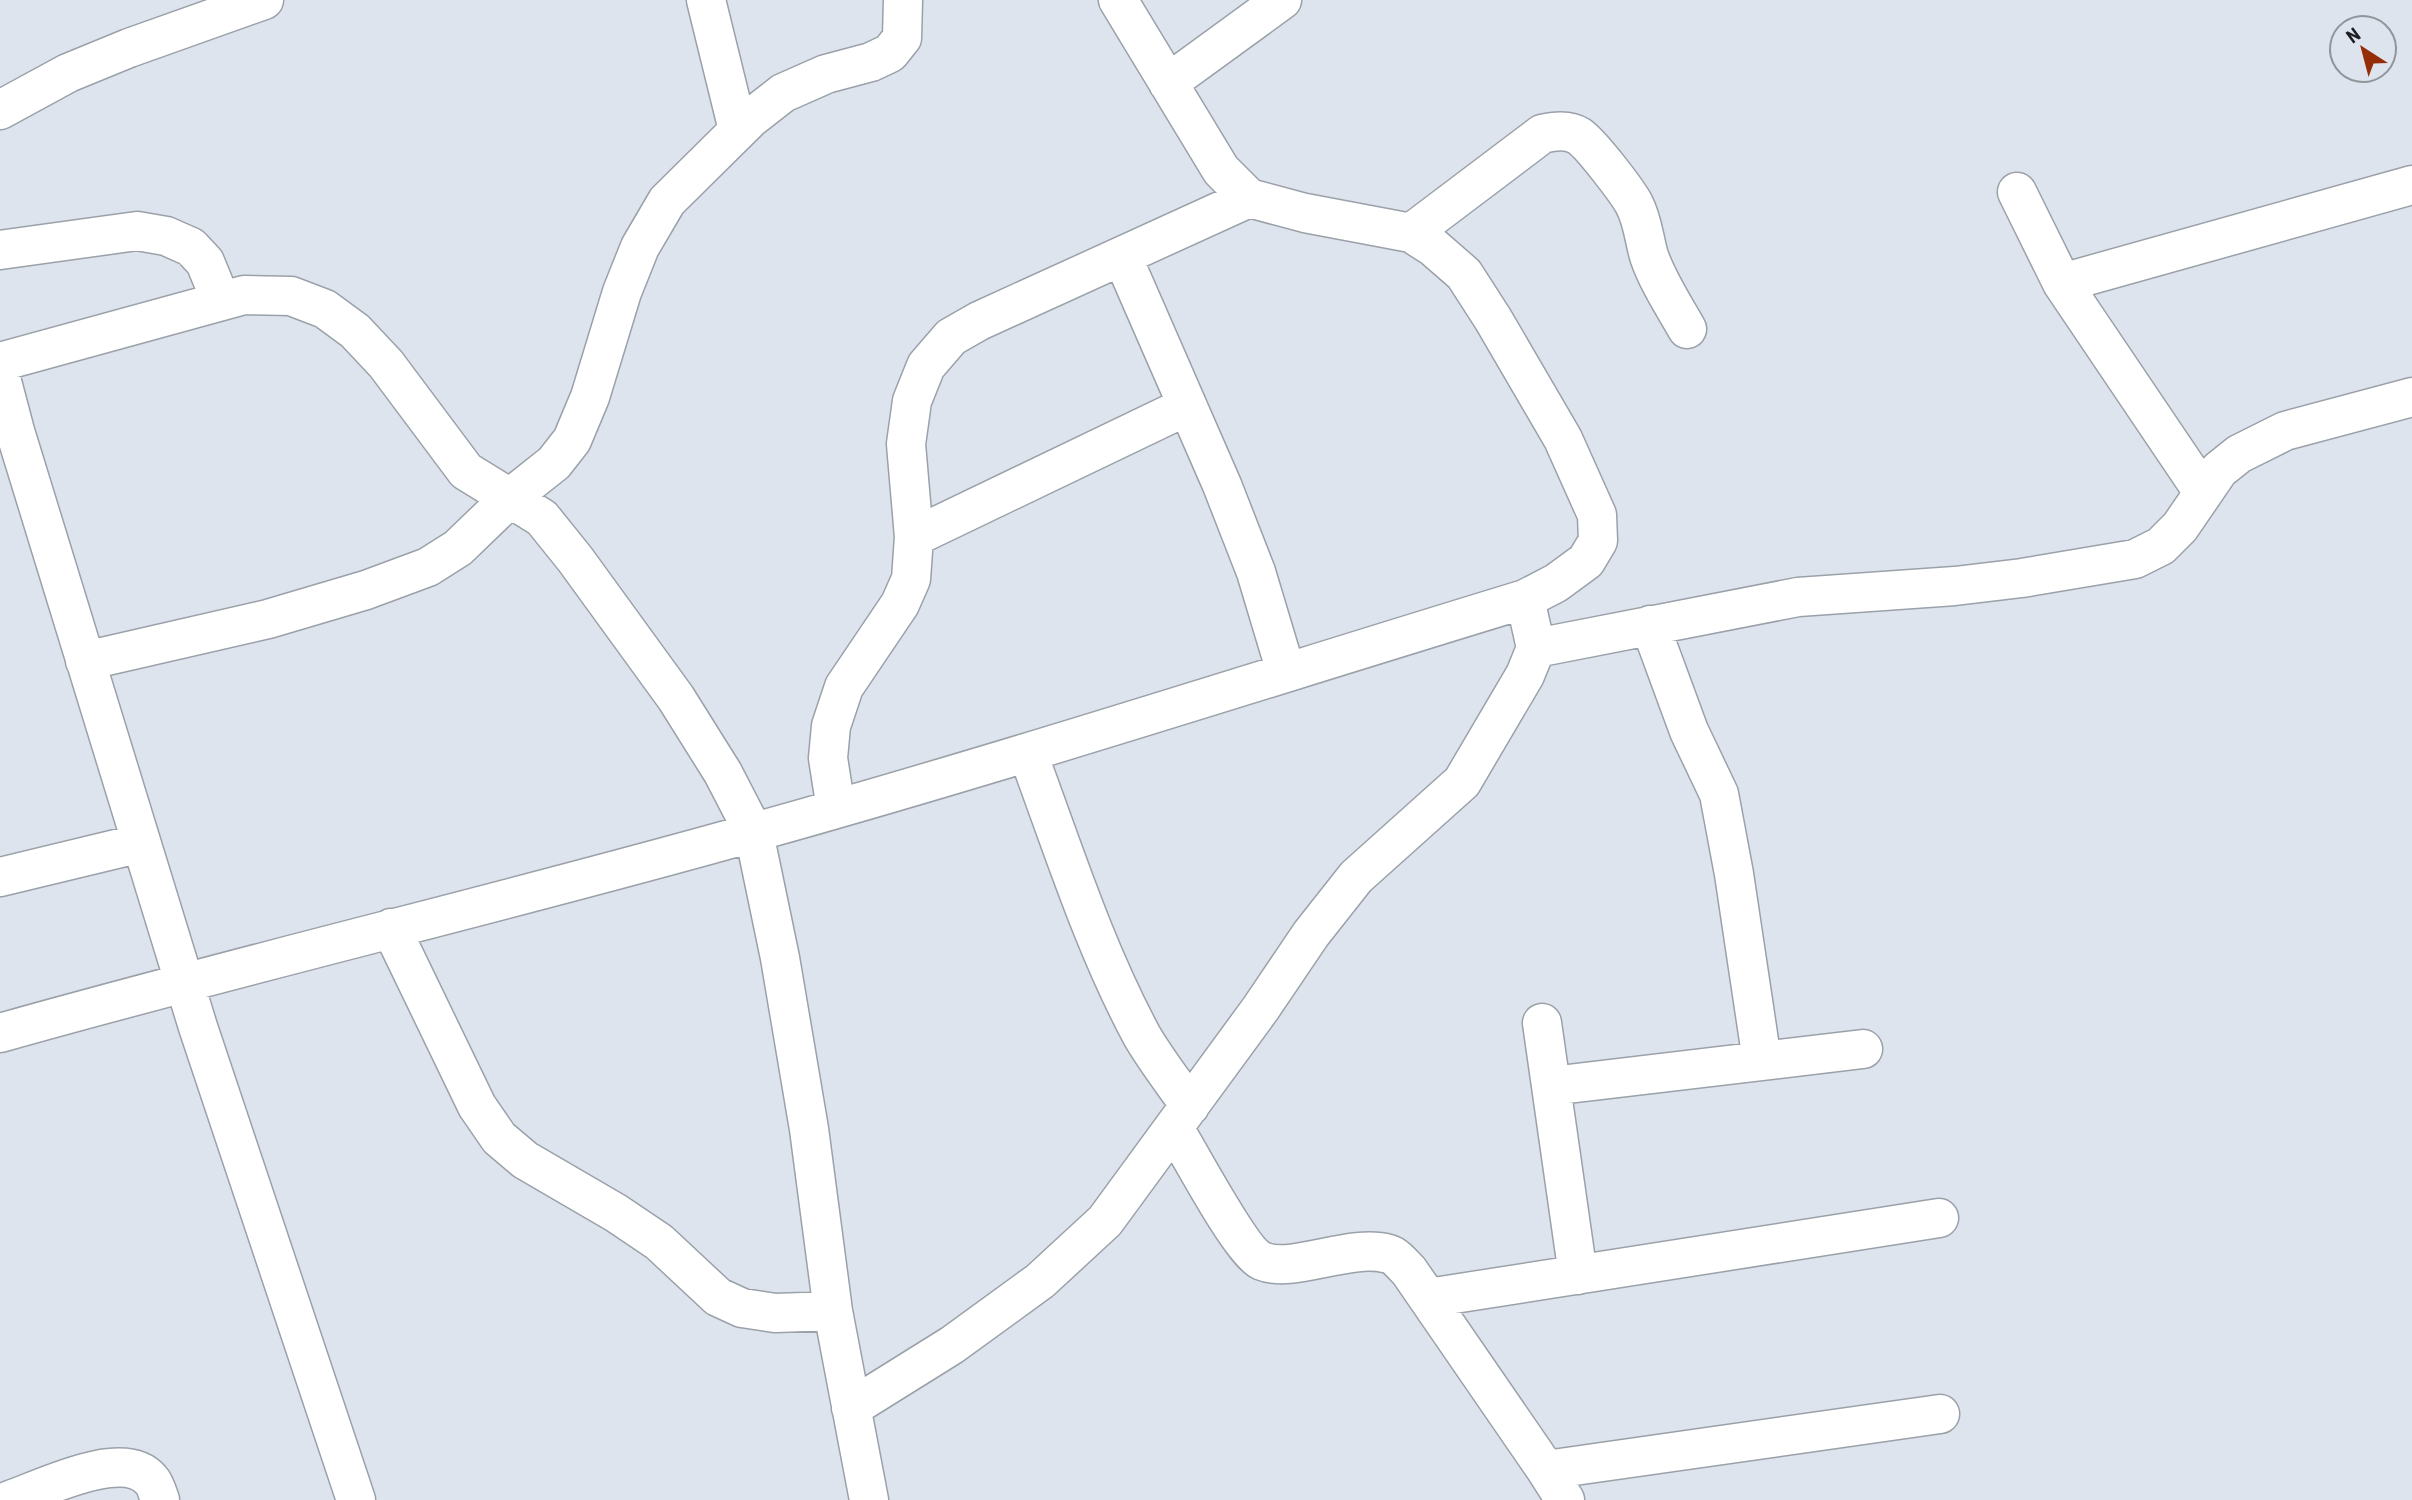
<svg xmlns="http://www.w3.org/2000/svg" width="2412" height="1500" font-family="'Roboto Condensed',sans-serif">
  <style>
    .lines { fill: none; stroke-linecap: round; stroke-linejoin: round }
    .street-casing { stroke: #9aa1a9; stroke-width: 41 }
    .street { stroke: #fff; stroke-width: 38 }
  </style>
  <rect width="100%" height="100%" fill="#dee4ed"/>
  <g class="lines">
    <g class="street-casing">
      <path id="street" d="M706,0L738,130
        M1168,83L1282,0
        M0,110L68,73L129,48L264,0
        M2017,192L2062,283L2203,492
        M1411,233L1542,134C1554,131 1568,129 1579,136C1591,144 1627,191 1634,204C1643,221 1644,239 1649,256C1658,282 1674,306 1687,329
        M0,250L137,231L166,236L191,247L205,262L221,301
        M1122,256L1222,485L1256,572L1286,672
        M2062,283L2412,185
        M0,362L244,295L291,296L325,309L355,331L386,364L466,471L542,518L575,559L676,698L723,773L754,833L780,958L809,1129L833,1311L869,1500
        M0,374L15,431L198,1027L356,1500
        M914,537L1187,406
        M1650,625L1689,731L1719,794L1734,874L1762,1061
        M1536,648L1798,597L1955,586L2022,578L2135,559L2161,546L2180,527L2219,470L2239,454L2285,431L2412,397
        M85,661L268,619L366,590L428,567L458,548L511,497L554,463L572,440L590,397L622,292L640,247L667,201L751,118L783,93L826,74L871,62L890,53L902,38L903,0
        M1028,754C1063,848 1094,947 1142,1036C1156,1060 1174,1083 1190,1106
        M836,809L828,758L831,726L844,687L900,604L911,579L914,537L906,444L912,401L926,366L951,337L979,321L1249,198
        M0,877L141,843
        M391,928L477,1106L499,1138L525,1160L616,1213L659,1242L718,1297L742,1308L775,1313L833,1311
        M1542,1023L1578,1275
        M0,1033C251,962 504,903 755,832C1013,760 1269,677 1525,599L1556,583L1586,561L1598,541L1597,515L1563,439L1493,319L1464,274L1433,247L1411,233L1305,213L1249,198L1221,170L1118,0
        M1551,1086L1863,1049
        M1174,1128C1189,1152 1241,1252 1262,1261C1293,1274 1350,1243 1389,1254C1396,1256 1403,1265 1409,1271L1546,1470L1565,1500
        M1428,1298L1939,1218
        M851,1408L952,1345L1040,1281L1105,1221L1261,1008L1311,934L1356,877L1462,782L1525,675L1536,648L1525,599
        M1546,1470L1940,1414
        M10,1500C42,1489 124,1447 151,1480C155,1484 158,1494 160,1500"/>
    </g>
    <use href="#street" class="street"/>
  </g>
  <g transform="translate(2363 49) rotate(324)"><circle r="33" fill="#dee4ed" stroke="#90959b" stroke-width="2"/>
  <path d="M0-5L12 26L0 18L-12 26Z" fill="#952e08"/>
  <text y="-10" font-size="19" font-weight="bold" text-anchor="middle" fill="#1b1e20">N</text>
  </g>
</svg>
